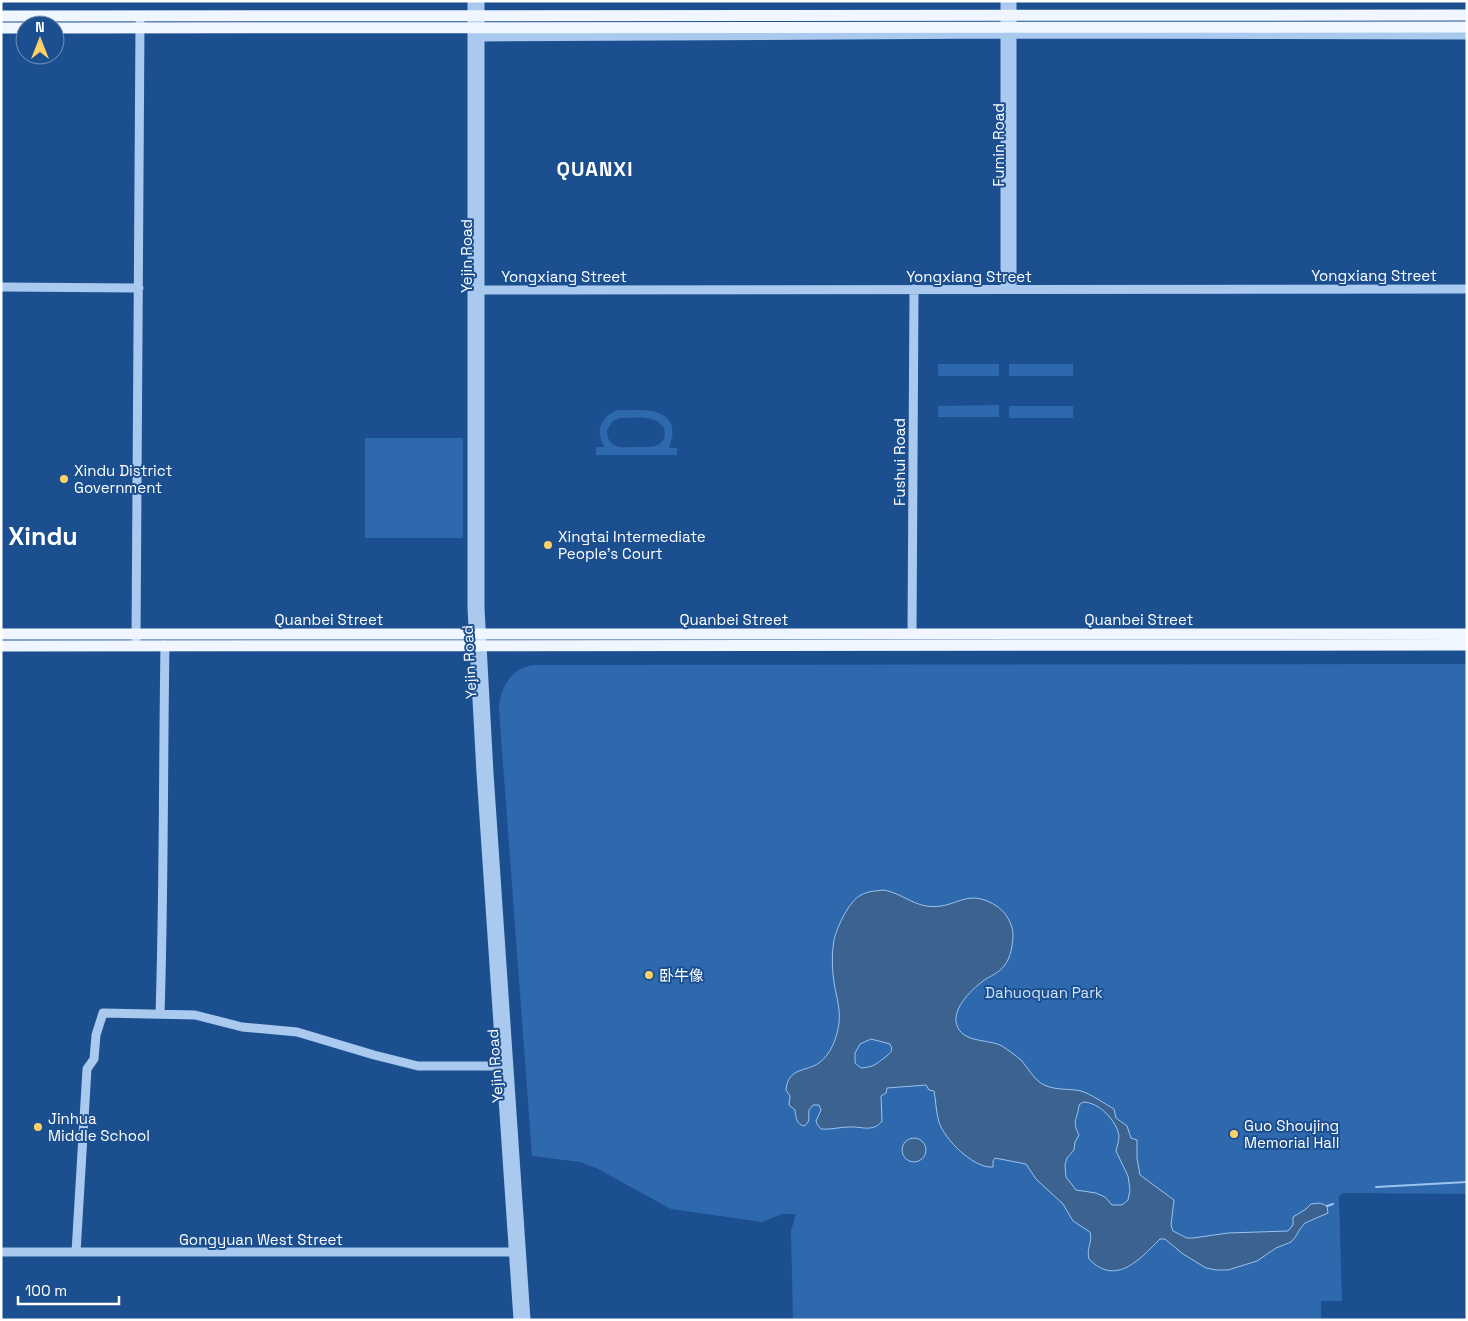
<svg xmlns="http://www.w3.org/2000/svg" width="1468" height="1321" font-family="'Space Grotesk','Noto Sans SC',sans-serif">
  <style>
    .green { fill: #2e69ad; fill-rule: evenodd }
    .water { fill: #3c6290; stroke: #9cc4f0; fill-rule: evenodd }
    .lines { fill: none; stroke-linecap: round; stroke-linejoin: round }
    .stream { stroke: #9cc4f0; stroke-width: 2 }
    .minor { stroke: #a9c9ee; stroke-width: 9 }
    .major { stroke: #f0f6ff; stroke-width: 11 }
    .poi-dot { fill: #ffd166; stroke: #1b4f8f; stroke-width: 2 }
    .labels { text-anchor: middle; dominant-baseline: central; stroke-width: 4; stroke-linejoin: round; paint-order: stroke }
    .street-label { font-size: 15px; fill: #fff; stroke: #1b4f8f }
    .poi-label { font-size: 15px; fill: #fff; stroke: #1b4f8f; text-anchor: start }
    .park-label { font-size: 15px; fill: #cfe3fa; stroke: #1b4f8f }
    .district-label { font-size: 20px; font-weight: bold; letter-spacing: 1px; fill: #fff; stroke: #1b4f8f }
    .town-label { font-size: 25px; font-weight: bold; fill: #fff; stroke: #1b4f8f }
  </style>
  <rect width="100%" height="100%" fill="#1b4f8f"/>
  <path class="green" d="M938,364H999V376H938Z
    M1009,364H1073V376H1009Z
    M999,405V417H938V406Z
    M1009,406H1073V418H1009Z
    M619,410C635,411 663,406 671,424C674,432 672,440 669,448H677V455H596V447H605C594,432 601,415 619,410ZM620,418C634,418 656,414 664,428C669,450 647,447 633,447C628,447 621,448 617,446C609,444 607,437 607,430L613,421Z
    M365,438H463V538H365Z
    M1467,664V1194L1343,1193L1339,1196L1342,1301H1321V1320H793L791,1231L796,1214H782L762,1222L671,1209L596,1168L580,1162L532,1156L499,709C500,688 511,668 533,665Z"/>
  <path class="water" d="M884,890C900,893 910,903 926,906C956,911 966,885 998,907C1006,913 1012,923 1013,933C1013,943 1011,958 1004,966C999,973 990,976 983,981C971,990 949,1011 958,1028C966,1043 989,1039 1002,1046C1008,1050 1015,1055 1021,1060C1028,1068 1034,1080 1044,1085C1058,1091 1068,1088 1081,1091C1091,1094 1105,1104 1114,1109L1116,1118L1127,1126L1131,1138L1137,1140V1158L1140,1175L1174,1200L1171,1225L1173,1231L1187,1238H1193L1228,1233L1288,1231L1293,1225V1217L1306,1209L1311,1204L1320,1203L1327,1206L1328,1213L1305,1223L1300,1229L1296,1236L1291,1242L1276,1248L1257,1261L1228,1270H1216L1206,1268L1183,1254L1165,1239H1160C1140,1259 1116,1287 1089,1259C1086,1247 1093,1243 1090,1232L1073,1221L1063,1204L1036,1179L1026,1164L995,1158L993,1161V1167C974,1169 944,1139 939,1122C936,1113 936,1101 934,1091L929,1090L926,1085L887,1088L886,1093L881,1096L882,1121C873,1133 861,1126 849,1127C839,1127 831,1130 821,1129L817,1124L816,1121L821,1110L819,1105H813L809,1110C808,1117 811,1122 804,1126C796,1124 796,1117 795,1110L789,1105L790,1096L786,1090C788,1067 806,1072 819,1063C831,1054 837,1038 839,1023C841,1006 834,990 833,974C832,963 832,951 834,940C837,927 849,901 861,895C868,891 876,891 884,890ZM871,1039L890,1044C894,1052 890,1053 884,1058C875,1065 873,1067 861,1068L855,1063V1053L860,1044ZM1083,1102C1099,1102 1117,1121 1119,1136C1119,1141 1117,1146 1116,1151L1128,1176L1130,1190L1128,1200L1122,1205H1112L1105,1197L1096,1193L1076,1190L1066,1177L1065,1165L1067,1158L1074,1150L1075,1142L1079,1135C1071,1120 1078,1119 1079,1105Z
    M902 1150a12 12 0 1 1 24 0a12 12 0 1 1-24 0Z"/>
  <g class="lines">
    <path class="stream" d="M1376,1187L1467,1182
      M1327,1206L1333,1204"/>
    <path class="minor" d="M472,1V608L481,773L518,1320
      M480,1V608L489,773L526,1320
      M480,37L1005,34L1467,35
      M1,287L139,288
      M1005,289V1
      M1012,289V1
      M475,290L1467,289
      M912,634L914,289
      M136,640L140,23
      M160,1014C164,891 163,768 165,645
      M1,1252H518
      M76,1252L87,1069L89,1066L94,1059L96,1035L103,1013L195,1015L242,1027L297,1032L374,1055L418,1066H501"/>
    <path class="major" d="M1,16L1467,15
      M1,28H25
      M55,28L1467,27
      M1,634H1467
      M1,646L1467,645"/>
  </g>
  <g class="poi-dot">
    <circle cx="64" cy="479" r="5"/>
    <circle cx="548" cy="545" r="5"/>
    <circle cx="649" cy="975" r="5"/>
    <circle cx="38" cy="1127" r="5"/>
    <circle cx="1234" cy="1134" r="5"/>
  </g>
  <g class="labels">
    <g class="street-label">
      <text transform="translate(998 145) rotate(-90)">Fumin Road</text>
      <text transform="translate(466 256) rotate(-90)">Yejin Road</text>
      <text x="1374" y="275">Yongxiang Street</text>
      <text x="564" y="276">Yongxiang Street</text>
      <text x="969" y="276">Yongxiang Street</text>
      <text transform="translate(899 462) rotate(-90)">Fushui Road</text>
      <text x="329" y="619">Quanbei Street</text>
      <text x="734" y="619">Quanbei Street</text>
      <text x="1139" y="619">Quanbei Street</text>
      <text transform="translate(469 662) rotate(-93)">Yejin Road</text>
      <text transform="translate(495 1066) rotate(-94)">Yejin Road</text>
      <text x="261" y="1239">Gongyuan West Street</text>
    </g>
    <g class="poi-label">
      <text x="74" y="470">Xindu District<tspan x="74" dy="17">Government</tspan></text>
      <text x="558" y="536">Xingtai Intermediate<tspan x="558" dy="17">People's Court</tspan></text>
      <text x="659" y="975">卧牛像</text>
      <text x="48" y="1118">Jinhua<tspan x="48" dy="17">Middle School</tspan></text>
      <text x="1244" y="1125">Guo Shoujing<tspan x="1244" dy="17">Memorial Hall</tspan></text>
    </g>
    <g class="park-label">
      <text x="1044" y="992">Dahuoquan Park</text>
    </g>
    <g class="district-label">
      <text x="595" y="169">QUANXI</text>
    </g>
    <g class="town-label">
      <text x="43" y="536">Xindu</text>
    </g>
  </g>
  <rect width="1468" height="1321" fill="none" stroke="#ffffff" stroke-width="5"/>
  <g transform="translate(40 40)"><circle r="24" fill="#1b4f8f" stroke="#7695bc"/>
  <path d="M0-4L9 19L0 12L-9 19Z" fill="#ffd166"/>
  <text y="-8" font-size="14" font-weight="bold" text-anchor="middle" fill="#ffffff">N</text>
  </g>
  <path d="M18 1296v8h101v-8" fill="none" stroke="#ffffff" stroke-width="2.5"/>
  <text x="25" y="1296" font-size="15" fill="#ffffff" stroke="#1b4f8f" stroke-width="4" paint-order="stroke">100 m</text>
</svg>
